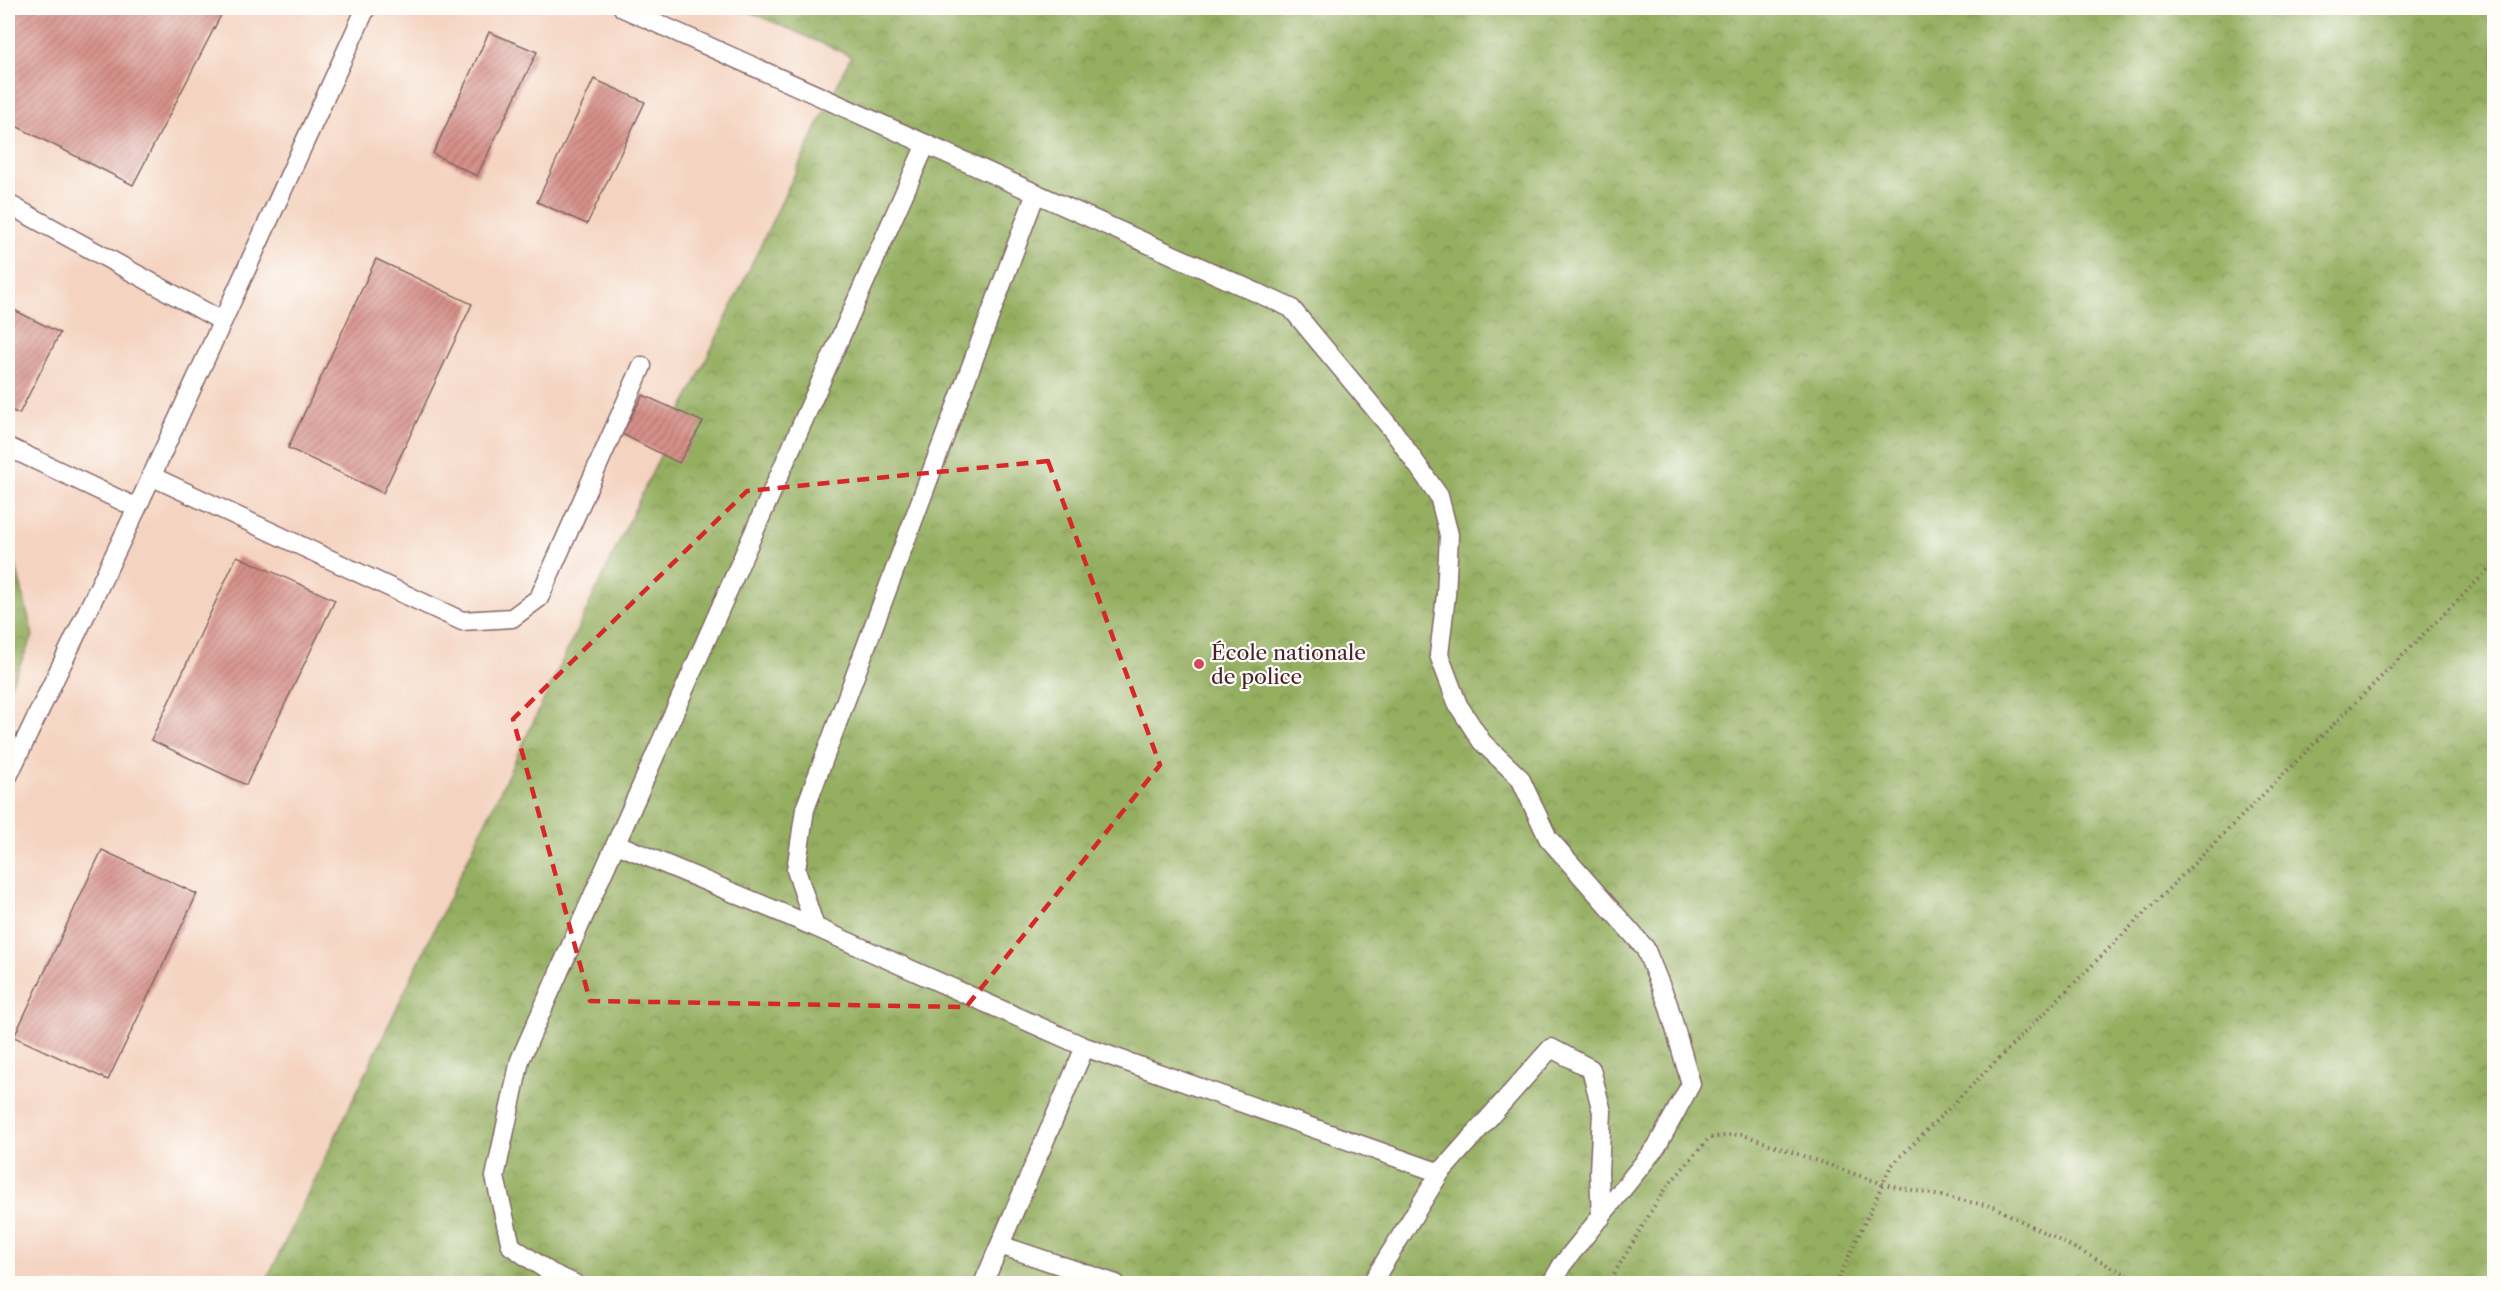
<svg xmlns="http://www.w3.org/2000/svg" width="2502" height="1291" font-family="'Libre Caslon Text',serif">
  <style>
    .built { fill: #f4d3c0 }
    .forest { fill: url(#forest-crowns); stroke: #6f6746; stroke-width: 1.5 }
    .building { fill: url(#building-hatch) }
    .lines { fill: none; stroke-linecap: round; stroke-linejoin: round }
    .service-casing { stroke: #846666; stroke-width: 21 }
    .path { stroke: #846666; stroke-width: 4; stroke-dasharray: 1.5 4.5; stroke-linecap: butt }
    .service { stroke: #fff; stroke-width: 18 }
    .marked { fill: none; stroke: #d62828; stroke-width: 4.5; stroke-dasharray: 12 8; stroke-linejoin: round }
    .poi-dot { fill: #d1495b; stroke: #fdfcf7; stroke-width: 2 }
    .labels { text-anchor: middle; dominant-baseline: central; stroke-width: 4.5; stroke-linejoin: round; paint-order: stroke }
    .poi-label { font-size: 21px; fill: #4a1f2b; stroke: #fdfcf7; text-anchor: start }
  </style>
  <defs>
    <pattern id="forest-crowns" width="20" height="18" patternUnits="userSpaceOnUse" patternTransform="scale(1.5)"><rect width="20" height="18" fill="#94af61"/><path d="M2 6a3 3 0 1 1 6 0M12 15a3 3 0 1 1 6 0" fill="none" stroke="#7b8e50"/></pattern>
    <pattern id="building-hatch" width="6" height="6" patternUnits="userSpaceOnUse" patternTransform="scale(1.5)"><rect width="6" height="6" fill="#d69089"/><path d="M-1 1l2-2M0 6l6-6M5 7l2-2" fill="none" stroke="#b07570"/></pattern>
  </defs>
  <rect width="100%" height="100%" fill="#fdfcf7"/>
  <filter id="ink" filterUnits="userSpaceOnUse"><feTurbulence type="fractalNoise" baseFrequency=".0167" numOctaves="2"/><feDisplacementMap in="SourceGraphic" scale="12" xChannelSelector="R" yChannelSelector="G"/><feConvolveMatrix kernelMatrix="1 2 1 2 8 2 1 2 1" color-interpolation-filters="sRGB"/></filter>
  <filter id="wash" filterUnits="userSpaceOnUse"><feTurbulence type="fractalNoise" baseFrequency=".008" numOctaves="4" result="noise"/><feDisplacementMap in="SourceGraphic" scale="24" xChannelSelector="R" yChannelSelector="G"/><feGaussianBlur stdDeviation="1.35" result="paint"/><feColorMatrix in="noise" values="0 0 0 0 0 0 0 0 0 0 0 0 0 0 0 0 0 1.4 0 .05"/><feComposite in="paint" operator="in"/></filter>
  <g filter="url(#wash)">
    <rect width="100%" height="100%" fill="#f0ebd4"/>
    <path class="built" d="M8,8H2494L1591,1283H8V691L33,636L8,533Z"/>
    <path class="forest" d="M741,8H2494V1283L265,1284L851,56Z
      M8,533L33,636L8,691Z"/>
    <g id="blocks">
      <path class="building" d="M8,8H211L222,13L133,185L8,122Z
        M489,32L537,52L477,176L433,154Z
        M594,79L645,102L587,224L537,202Z
        M376,259L472,304L383,493L288,448Z
        M8,307L60,333L19,414L8,409Z
        M643,395L703,422L679,463L622,434Z
        M237,556L335,600L246,785L151,740Z
        M102,850L197,894L108,1080L14,1037Z"/>
    </g>
  </g>
  <g filter="url(#ink)">
    <use href="#blocks" fill-opacity="0" stroke="#846666" stroke-width="1.5"/>
    <g class="lines">
      <g class="service-casing">
        <path id="service" d="M623,8L1291,308L1394,432L1439,496L1449,535L1446,595L1439,655L1458,705L1482,742L1520,778L1548,838L1645,948L1668,1004L1691,1084L1657,1146L1562,1265L1551,1284
          M1036,193L805,809L796,870L815,927L1085,1047
          M8,204L222,321
          M8,447L137,508L366,8
          M151,476L462,621L512,618L539,598L642,366
          M8,776L137,508
          M617,844L815,927
          M1000,1245L1116,1284
          M575,1284L551,1273L511,1246L495,1177L520,1060L926,144
          M983,1284L1085,1047L1440,1173L1551,1048L1591,1069L1602,1112L1599,1172L1601,1218
          M1371,1284L1440,1173"/>
      </g>
      <path class="path" d="M8,610L15,623L8,656
        M1608,1284L1664,1190L1709,1138L1741,1134L1883,1184L1994,1207L2145,1284
        M1836,1284L1891,1166L2494,564"/>
      <use href="#service" class="service"/>
    </g>
  </g>
  <path class="marked" d="M1048,461L1160,765L966,1007L590,1001L513,719L747,491Z"/>
  <circle class="poi-dot" cx="1199" cy="664" r="6"/>
  <g class="labels">
    <g class="poi-label">
      <text x="1211" y="652">École nationale<tspan x="1211" dy="24">de police</tspan></text>
    </g>
  </g>
  <rect width="2502" height="1291" fill="none" stroke="#fdfcf7" stroke-width="30"/>
</svg>
